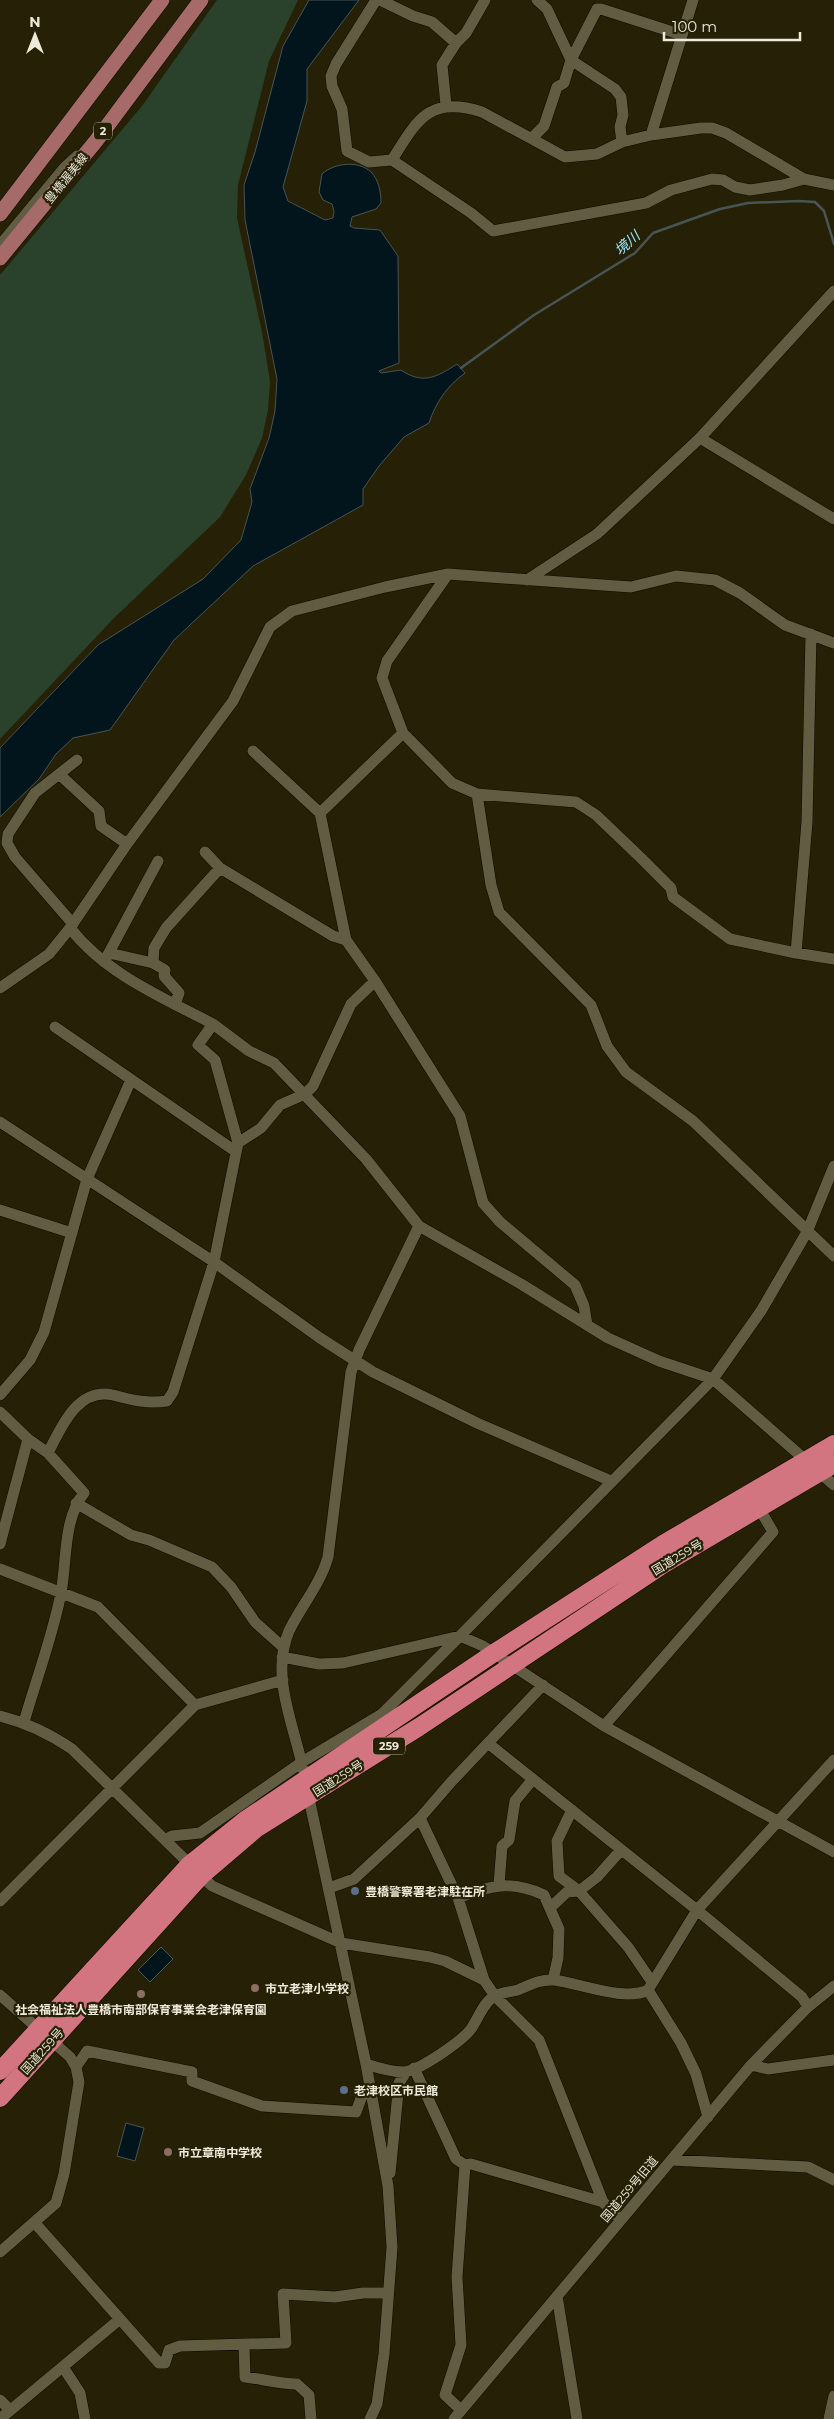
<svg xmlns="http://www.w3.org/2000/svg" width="834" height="2419" font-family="Montserrat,'Noto Sans JP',sans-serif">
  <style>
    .green { fill: #2a422b }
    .water { fill: #02151c; stroke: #485555 }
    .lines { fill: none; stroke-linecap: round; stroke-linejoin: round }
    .stream { stroke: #485555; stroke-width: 2.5 }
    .minor-casing { stroke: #0e0900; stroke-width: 12 }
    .major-casing { stroke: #0e0900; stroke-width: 16 }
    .highway-casing { stroke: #0e0900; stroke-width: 19 }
    .minor { stroke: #625d42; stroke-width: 11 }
    .major { stroke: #a66b68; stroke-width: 15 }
    .highway { stroke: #d37581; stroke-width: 18 }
    .service-dot { fill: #5c6f8a; stroke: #252006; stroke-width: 2 }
    .education-dot { fill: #8d6e63; stroke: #252006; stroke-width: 2 }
    .labels { text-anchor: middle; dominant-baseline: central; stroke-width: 4.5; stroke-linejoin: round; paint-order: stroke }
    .shield { fill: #252006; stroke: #b1ad9a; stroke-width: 1 }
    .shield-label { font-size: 11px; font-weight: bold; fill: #edeada }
    .street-label { font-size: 12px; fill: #edeada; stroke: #252006 }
    .poi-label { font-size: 12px; font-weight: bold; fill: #edeada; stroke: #252006; text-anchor: start }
    .water-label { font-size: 14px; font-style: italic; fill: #9ce5ff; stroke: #252006 }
  </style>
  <rect width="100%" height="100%" fill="#252006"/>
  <path class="green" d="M217,0H298L269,61L238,185L237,218L262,332L270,381L268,410L262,438L246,475L220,517L113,619L0,739V275L142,106Z"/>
  <path class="water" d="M309,0H359L307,69V101L283,187L288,201L325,220L333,218L334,211L332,204L323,200L319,192L322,174C334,163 358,160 371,172C379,180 381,193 381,203L376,209L352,217L350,226L354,228L380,230L398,256L399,363L379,371L381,373L401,370C423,385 437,377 457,364L465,373C447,386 436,402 429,423L404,437L379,466L363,489V505L253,566L174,640L110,730L73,738L56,754L39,779L0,817V748L98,645L203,579L241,540L252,502L250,489L269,438L275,411L277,379L245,220L244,185L255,152L283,46Z
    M161,1947L173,1959L150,1982L138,1970Z
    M126,2123L144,2128L135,2161L117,2156Z"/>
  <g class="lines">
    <path class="stream" d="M461,368L534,315L635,253L653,233L720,209L748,203L799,201L815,202L824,211L834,244"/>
    <g class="minor-casing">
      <path id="minor" d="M376,0L336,64L331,76L332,86L342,109L347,151L369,162L392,160L471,213L493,231L646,203L671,190L712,179L723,180L735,187L750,190L783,185L804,179
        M380,0L413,16L432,22L456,43
        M537,0L547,9L571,60L615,89L621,97L623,115L620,127L622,142
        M446,105L442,65L456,43L466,33L485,0
        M651,135L693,0
        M532,138L544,126L557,87L564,83L571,60L597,9H601L682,35
        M392,160C417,120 429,95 482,112L565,157L597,154L622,142L651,135L701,128H712L726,133L804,179L834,185
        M0,245L65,167L77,156
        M700,438L834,519
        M527,580L597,534L700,438L834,291
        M834,643L785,625L740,593L715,580L676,576L631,587L448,574L387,661L382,678L403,733L452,783L477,794L576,802L596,815L641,858L671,888L673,897L730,939L796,953L834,959
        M403,733L320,813L346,940L375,981L460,1116L483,1203L500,1222L575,1285L584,1306L587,1325
        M253,751L320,813
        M59,774L99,811L101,826L127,844
        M477,794L491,885L499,912L591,1005L607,1046L626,1072L693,1121L834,1256
        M205,852L220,868L333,936L346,940
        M73,924L15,857L7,843L8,834L35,793L77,760
        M109,953L153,963L165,970L164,976L179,993L175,1004
        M796,953L807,822L811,634
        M104,962L158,861
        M153,963L154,948L166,928L220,868
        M0,988L49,954L70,928L127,844L233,701L270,627L292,611L385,587L448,574
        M213,1024L249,1051L274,1063L366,1159L419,1226L521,1284L608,1338L659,1361L713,1379L834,1485
        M55,1027L235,1151
        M0,1122L214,1262L320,1338L373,1372L477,1423L611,1481
        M238,1143L261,1128L280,1105L305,1094L313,1086L351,1004L375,981
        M0,1210L72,1233
        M0,1395L30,1360L44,1332L87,1179L131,1080
        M0,1412L28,1439L48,1453L84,1493C63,1519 67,1561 61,1593C53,1635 36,1680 24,1722
        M48,1453C61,1428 77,1387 113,1395C131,1400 148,1404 167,1401L173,1392L214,1262L238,1143L215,1060L198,1045L213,1024C162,997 106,974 70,928
        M76,1503L131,1535L149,1540L212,1567L231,1587L255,1622L284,1648
        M0,1544L28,1439
        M0,1569L98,1607L195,1705
        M282,1657L319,1664L343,1663L460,1636L483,1646L604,1726L834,1852
        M0,1716C28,1723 49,1733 72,1749L212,1886L341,1943L430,1957L445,1961L484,1980L495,1996L539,2040L603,2202L621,2220
        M604,1726L773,1532L759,1508
        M489,1744L697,1910L802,1997L808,2007
        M303,1769C294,1725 270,1676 289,1631C301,1606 320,1585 328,1557L351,1372L359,1350L419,1226
        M310,1803L366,2064L388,2186L392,2247L384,2354L377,2404L370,2419
        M572,1810L557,1841L559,1876L579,1891L628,1947L652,1982
        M420,1818L458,1898L484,1980
        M165,1840L172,1836L200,1833L302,1762L382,1714L460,1636L713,1379L761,1311L807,1232L834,1166
        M499,1885L502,1846L509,1840L515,1801L533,1779
        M329,1888L354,1879L420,1818L452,1781L543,1685
        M458,1898C490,1885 512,1880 544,1895L559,1929L558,1958L553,1980
        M0,1901L195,1705L283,1680
        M550,1908L567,1892L579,1891L597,1877L621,1850
        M648,1990L681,2043L696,2074L708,2117
        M0,1995L70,2057L76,2067L79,2082L64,2174L56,2203L0,2252
        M366,2064C378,2068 392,2072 404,2072C419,2071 462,2041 471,2029C478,2019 484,2001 495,1996C502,1992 511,1992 518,1990C530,1985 540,1979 554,1980C579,1983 625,2002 648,1990L697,1910L834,1760
        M751,2065L768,2069L834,2060
        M76,2067L87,2051L192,2072V2081L262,2106L356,2112L363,2093L371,2090
        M414,2068L456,2159L465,2165L471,2164L603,2202
        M671,2160L808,2167L834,2180
        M390,2173L399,2083L406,2072
        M34,2222L159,2363H165L169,2350L180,2346L286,2343L283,2294L335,2297L363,2293H388
        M557,2296L577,2419
        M244,2345L245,2377C262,2379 280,2384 297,2384L309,2395L311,2419
        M63,2367L80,2393L85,2419
        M0,2400L10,2410
        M461,2410L445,2395L461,2345L457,2277L465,2165
        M0,2419L120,2319
        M454,2419L751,2065L808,2007L834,1986
        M829,2419L834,2396"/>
    </g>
    <g class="major-casing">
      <path id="major" d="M0,214L162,0
        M0,258L96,141L201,0"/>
    </g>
    <g class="highway-casing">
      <path id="highway" d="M0,2071L189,1865L245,1820L494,1653L663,1544L834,1444
        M0,2098L201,1876L257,1828L419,1727L664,1564L834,1464"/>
    </g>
    <use href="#minor" class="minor"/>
    <use href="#major" class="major"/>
    <use href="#highway" class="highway"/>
  </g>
  <g class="service-dot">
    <circle cx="355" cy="1891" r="5"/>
    <circle cx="344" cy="2090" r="5"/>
  </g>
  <g class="education-dot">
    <circle cx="255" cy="1988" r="5"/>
    <circle cx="141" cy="1994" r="5"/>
    <circle cx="168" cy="2152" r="5"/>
  </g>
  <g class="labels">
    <g class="shield">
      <rect x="94" y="122.5" width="18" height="17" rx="4"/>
      <rect x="373" y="1737.5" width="32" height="17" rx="4"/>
    </g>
    <g class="shield-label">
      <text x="103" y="131">2</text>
      <text x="389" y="1746">259</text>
    </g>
    <g class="street-label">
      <text transform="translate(66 178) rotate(-51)">豊橋渥美線</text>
      <text transform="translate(677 1557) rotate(-31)">国道259号</text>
      <text transform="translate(338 1778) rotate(-32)">国道259号</text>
      <text transform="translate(42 2051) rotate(-48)">国道259号</text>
      <text transform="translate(629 2189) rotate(-50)">国道259号旧道</text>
    </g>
    <g class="poi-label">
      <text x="365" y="1891">豊橋警察署老津駐在所</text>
      <text x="265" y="1988">市立老津小学校</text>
      <text x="141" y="2009" text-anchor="middle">社会福祉法人豊橋市南部保育事業会老津保育園</text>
      <text x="354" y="2090">老津校区市民館</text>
      <text x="178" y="2152">市立章南中学校</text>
    </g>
    <g class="water-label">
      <text transform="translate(627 243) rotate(-41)">境川</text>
    </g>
  </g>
  <g transform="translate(35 35)" stroke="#252006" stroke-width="4" paint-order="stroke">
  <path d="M0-4L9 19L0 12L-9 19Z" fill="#edeada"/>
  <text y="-8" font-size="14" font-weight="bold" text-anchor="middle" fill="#edeada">N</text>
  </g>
  <path d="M664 32v8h136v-8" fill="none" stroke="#edeada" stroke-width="2.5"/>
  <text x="672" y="32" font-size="15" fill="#edeada" stroke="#252006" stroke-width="4" paint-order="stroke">100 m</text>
</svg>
